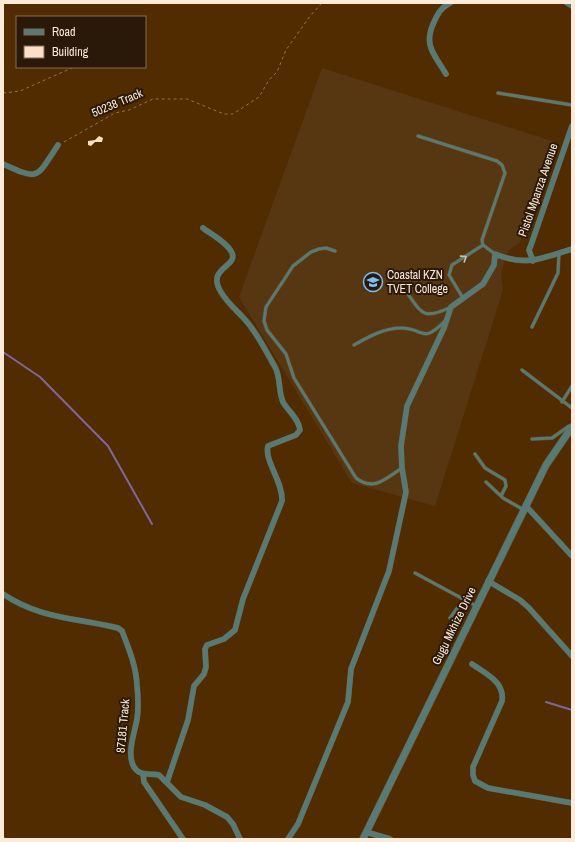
<svg xmlns="http://www.w3.org/2000/svg" width="575" height="842" font-family="'Archivo Narrow',sans-serif">
  <style>
    .built { fill: #573712 }
    .lines { fill: none; stroke-linecap: round; stroke-linejoin: round }
    .stream { stroke: #7f669e; stroke-width: 2 }
    .building { fill: #fbdfc6 }
    .service-casing { stroke: #6c4a23; stroke-width: 4 }
    .minor-casing { stroke: #6c4a23; stroke-width: 6 }
    .tertiary-casing { stroke: #6c4a23; stroke-width: 8 }
    .path { stroke: #907351; stroke-width: 1; stroke-dasharray: 3 3; stroke-linecap: butt }
    .service { stroke: #577a75; stroke-width: 3 }
    .minor { stroke: #577a75; stroke-width: 5.5 }
    .tertiary { stroke: #577a75; stroke-width: 7 }
    .oneway { stroke: #c3c3b6 }
    .labels { text-anchor: middle; dominant-baseline: central; stroke-width: 4; stroke-linejoin: round; paint-order: stroke }
    .street-label { font-size: 12px; fill: #fdead9; stroke: #2a1909 }
    .poi-label { font-size: 12px; fill: #fdead9; stroke: #2a1909; text-anchor: start }
  </style>
  <rect width="100%" height="100%" fill="#502c00"/>
  <path class="built" d="M322,68L555,142L520,242L508,251L501,273L503,290L435,506L352,483L239,297Z"/>
  <g class="lines">
    <path class="stream" d="M3,352L40,377L108,446L152,524
      M546,702L572,710"/>
  </g>
  <path class="building" d="M99,136L103,138L102,142H95L91,146L88,145V141L95,140Z"/>
  <g class="lines">
    <g class="service-casing">
      <path id="service" d="M498,93L572,105
        M418,136L497,161L502,165L505,173L482,240L483,245L495,254
        M335,251L326,248L319,249L311,252L293,266L266,307L264,321L267,330L286,354L294,378L356,478C374,492 386,478 402,468
        M405,290C422,313 422,321 451,307
        M463,298L449,275L452,265L483,245
        M532,327L558,273L559,253
        M354,345C368,337 384,328 401,328C425,328 421,345 445,321
        M522,370L572,408
        M562,402L572,386
        M532,439L552,438L569,426H572
        M475,454L485,468L505,480L506,486L501,496
        M486,482L503,498L524,510
        M415,573L476,606
        M450,618L459,606L469,601
        M3,838L4,839"/>
    </g>
    <g class="minor-casing">
      <path id="minor" d="M567,3L572,6
        M446,74C434,54 423,45 434,22C438,13 441,8 450,3
        M3,164C40,181 36,178 58,145
        M533,261L529,250L531,245L572,126
        M526,506L572,556
        M488,581L520,600L529,608L572,656
        M3,594C40,619 77,618 118,628L122,631C129,649 136,666 137,685C138,696 139,708 137,719C135,732 126,754 134,767C140,777 150,773 159,775L181,797L205,805L227,817L233,824L240,839
        M472,664C486,674 505,682 502,701L473,767V775L475,781L488,788L572,803
        M143,774L144,782L183,839
        M167,782L188,720L194,686L204,674L206,667L205,649L207,645L224,639L235,630L243,599L282,501C283,481 264,461 268,446L296,435L300,430C299,419 288,411 283,402C278,391 281,378 275,367C267,353 260,339 251,327C242,314 229,306 221,292C205,267 241,267 231,251C225,241 212,235 203,228
        M366,832L390,839
        M288,839L298,824L348,702L351,669L389,571L406,492L402,468L401,446L407,406L444,328L451,307L483,284L494,265L495,254C526,267 543,258 572,249"/>
    </g>
    <g class="tertiary-casing">
      <path id="tertiary" d="M363,839L546,465L572,427"/>
    </g>
    <path class="path" d="M3,93L20,91L74,67
      M64,142L115,113L129,110L153,99H187L224,114H233L259,97L269,80L277,72L286,50L310,16L322,3"/>
    <use href="#service" class="service"/>
    <use href="#minor" class="minor"/>
    <use href="#tertiary" class="tertiary"/>
  </g>
  <defs><path id="oneway-chevron" d="M-2-3.5L2.5 0L-2 3.5" fill="none" stroke-width="1.6" stroke-linecap="round" stroke-linejoin="round"/></defs>
  <use class="oneway" href="#oneway-chevron" transform="translate(464 258) rotate(-33)"/>
  <defs>
    <g id="university-ring" transform="scale(1)"><circle r="9.5" fill="#2a1909" stroke="#79bff8" stroke-width="1.5"/><path d="M0-5L7-2L0 1L-7-2ZM-4 1L0 2.5L4 1V4Q0 6-4 4Z" fill="#79bff8"/></g>
  </defs>
  <g fill-rule="evenodd">
    <use href="#university-ring" x="373" y="282"/>
  </g>
  <g class="labels">
    <g class="street-label">
      <text transform="translate(117 103) rotate(-23)">50238 Track</text>
      <text transform="translate(538 190) rotate(-71)">Pistol Mpanza Avenue</text>
      <text transform="translate(454 626) rotate(-64)">Gugu Mkhize Drive</text>
      <text transform="translate(123 726) rotate(-85)">87181 Track</text>
    </g>
    <g class="poi-label">
      <text x="387" y="275">Coastal KZN<tspan x="387" dy="14">TVET College</tspan></text>
    </g>
  </g>
  <rect width="575" height="842" fill="none" stroke="#fdead9" stroke-width="8"/>
  <rect x="16" y="16" width="130" height="52" fill="#2a1909" stroke="#7e6d5c"/>
  <rect x="24" y="29" width="20" height="6" fill="#577a75" stroke="#7e6d5c"/>
  <text x="52" y="36" font-size="12" fill="#fdead9">Road</text>
  <rect x="24" y="46" width="20" height="12" fill="#fbdfc6" stroke="#7e6d5c"/>
  <text x="52" y="56" font-size="12" fill="#fdead9">Building</text>
</svg>
